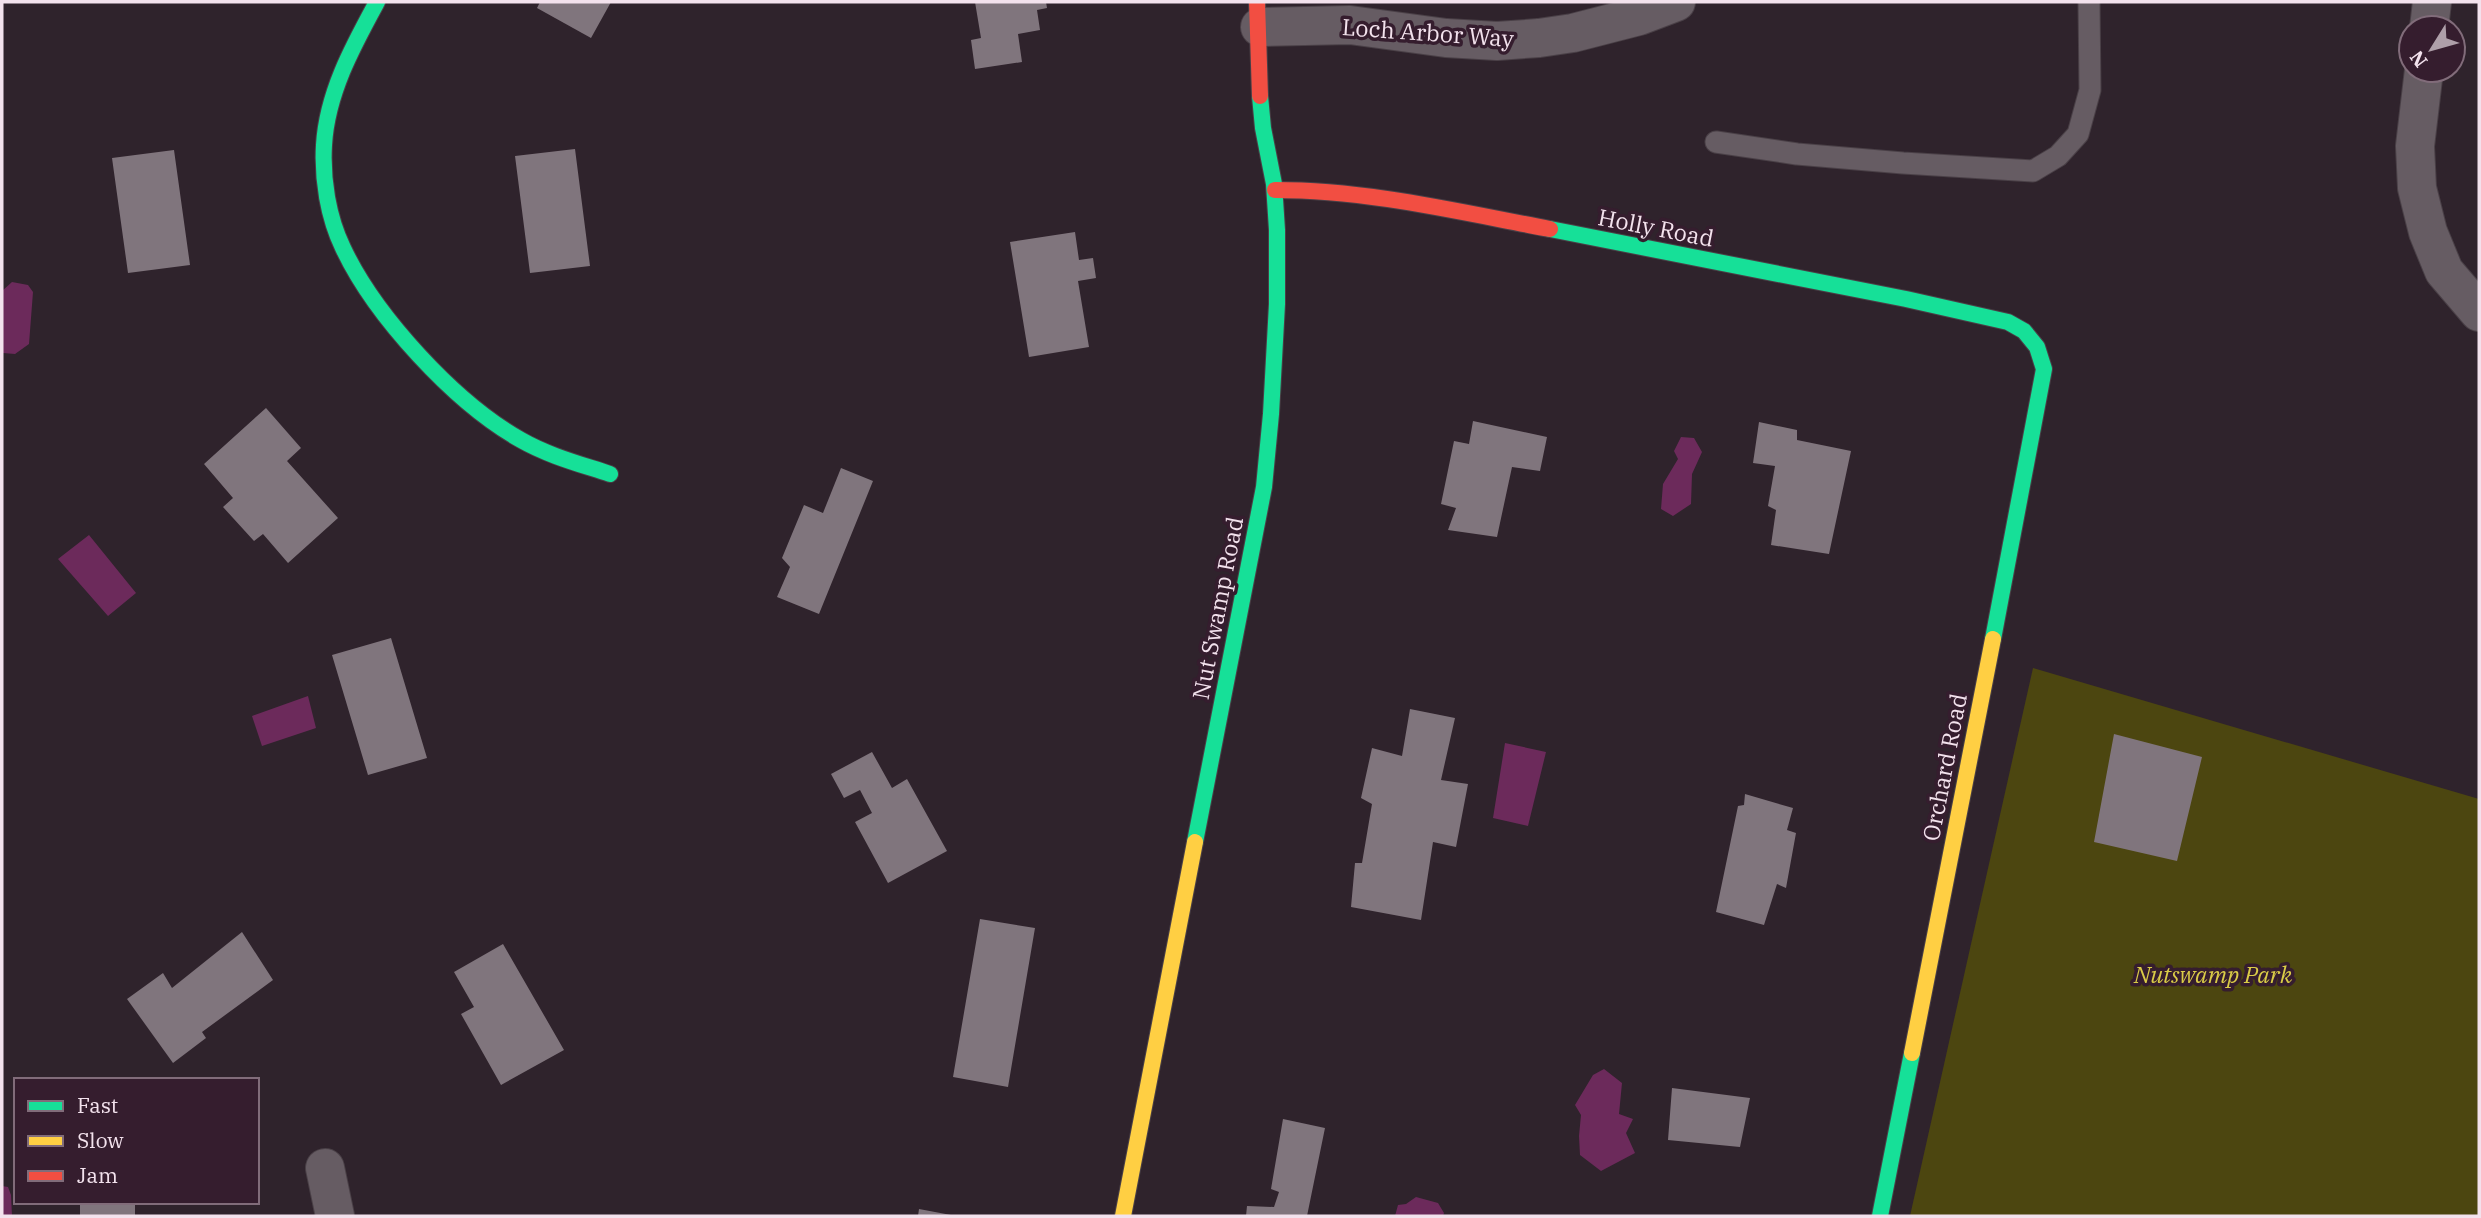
<svg xmlns="http://www.w3.org/2000/svg" width="2481" height="1218" font-family="'IBM Plex Serif',serif">
  <style>
    .green { fill: #4c4610 }
    .water { fill: #6c2a5b }
    .building { fill: #80757d }
    .lines { fill: none; stroke-linecap: round; stroke-linejoin: round }
    .lane-casing { stroke: #4a4047; stroke-width: 23 }
    .street-casing { stroke: #4a4047; stroke-width: 40 }
    .fast-casing { stroke: #4a4047; stroke-width: 18 }
    .slow-casing { stroke: #4a4047; stroke-width: 18 }
    .jam-casing { stroke: #4a4047; stroke-width: 18 }
    .lane { stroke: #665c63; stroke-width: 21 }
    .street { stroke: #665c63; stroke-width: 38 }
    .fast { stroke: #16e098; stroke-width: 16 }
    .slow { stroke: #ffcf43; stroke-width: 16 }
    .jam { stroke: #f24e42; stroke-width: 16 }
    .labels { text-anchor: middle; dominant-baseline: central; stroke-width: 7; stroke-linejoin: round; paint-order: stroke }
    .street-label { font-size: 23px; fill: #f3e2ed; stroke: #351d2e }
    .park-label { font-size: 23px; font-style: italic; fill: #dacc47; stroke: #351d2e }
  </style>
  <rect width="100%" height="100%" fill="#2f232c"/>
  <path class="green" d="M2033,668L2479,799V1216H1910Z"/>
  <path class="water" d="M12,282L28,285L33,292L29,344L15,354L3,353L2,351V291Z
    M1681,437L1694,438L1702,452L1692,474L1691,504L1673,516L1661,509L1663,484L1678,459L1674,451Z
    M89,535L136,593L108,616L58,559Z
    M308,696L316,728L262,746L252,716Z
    M1505,743L1546,752L1528,826L1493,818Z
    M1604,1069L1622,1083L1619,1114L1633,1119L1626,1133L1635,1153L1601,1171L1580,1155L1579,1136L1581,1115L1575,1105L1593,1075Z
    M2,1186L8,1187L11,1195L12,1216H2Z
    M1416,1197L1438,1203L1444,1213L1443,1216H1395L1398,1205L1406,1204Z"/>
  <path class="building" d="M540,2H611L591,38L537,8Z
    M975,2H1046L1047,8L1037,10L1040,30L1018,34L1022,62L975,69L971,40L981,38Z
    M575,149L590,266L530,273L515,156Z
    M174,150L190,265L128,273L112,158Z
    M1075,232L1079,260L1093,258L1096,278L1078,281L1089,347L1029,357L1010,242Z
    M266,408L301,448L287,461L338,518L288,563L263,534L254,541L223,507L233,498L204,464Z
    M1473,421L1547,437L1540,471L1512,467L1497,537L1448,530L1456,508L1441,504L1454,441L1469,444Z
    M1759,422L1797,430V440L1851,451L1829,554L1771,545L1776,510L1768,506L1775,466L1753,463Z
    M841,468L873,481L819,614L777,597L790,567L782,558L804,505L823,513Z
    M391,638L427,758L368,775L332,655Z
    M1410,709L1455,718L1441,780L1468,784L1456,847L1433,842L1421,920L1351,907L1355,863H1362L1372,804L1361,798L1372,748L1402,756Z
    M2114,734L2202,757L2177,861L2094,842Z
    M872,752L892,788L907,779L947,851L888,883L855,822L872,813L860,790L844,798L831,774Z
    M1745,794L1793,808L1787,830L1796,833L1786,888L1777,884L1764,925L1716,912L1738,806L1744,805Z
    M980,919L1035,928L1008,1087L953,1077Z
    M242,932L273,980L202,1032L206,1038L173,1063L127,999L163,973L172,988Z
    M503,944L564,1050L501,1085L461,1014L474,1007L454,972Z
    M1672,1088L1750,1098L1740,1147L1668,1140Z
    M1283,1119L1325,1128L1307,1216H1246L1247,1206L1274,1207L1279,1192L1271,1189Z
    M80,1202H135V1216H80Z
    M919,1209L951,1215V1216H918Z"/>
  <g class="lines">
    <g class="lane-casing">
      <path id="lane" d="M1716,142L1797,154L1903,163L2033,171L2058,156L2078,134L2090,90L2089,2"/>
    </g>
    <g class="street-casing">
      <path id="street" d="M1260,27L1350,25L1446,38L1497,41L1539,38L1573,33L1639,16L1676,2
        M2429,28L2432,2
        M2424,70L2415,146L2417,188L2428,232L2444,271L2479,312
        M325,1168L335,1216"/>
    </g>
    <g class="fast-casing">
      <path id="fast" d="M377,2C353,46 327,93 324,145C322,179 328,217 343,248C375,316 455,403 521,440C549,456 580,464 610,474
        M1550,229L1906,299L2008,322L2024,331L2037,347L2044,369L1993,639
        M1195,842L1264,487L1271,414L1277,304V230L1274,184L1263,128L1260,96
        M1880,1216L1912,1053"/>
    </g>
    <g class="slow-casing">
      <path id="slow" d="M1912,1053L1993,639
        M1123,1216L1195,842"/>
    </g>
    <g class="jam-casing">
      <path id="jam" d="M1257,2L1260,96
        M1275,190C1368,190 1459,212 1550,229"/>
    </g>
    <use href="#lane" class="lane"/>
    <use href="#street" class="street"/>
    <use href="#fast" class="fast"/>
    <use href="#slow" class="slow"/>
    <use href="#jam" class="jam"/>
  </g>
  <g class="labels">
    <g class="street-label">
      <text transform="translate(1428 32) rotate(4)">Loch Arbor Way</text>
      <text transform="translate(1656 227) rotate(11)">Holly Road</text>
      <text transform="translate(1217 608) rotate(-79)">Nut Swamp Road</text>
      <text transform="translate(1944 767) rotate(-79)">Orchard Road</text>
    </g>
    <g class="park-label">
      <text x="2213" y="974">Nutswamp Park</text>
    </g>
  </g>
  <rect width="2481" height="1218" fill="none" stroke="#f3e2ed" stroke-width="7"/>
  <rect x="14" y="1078" width="245" height="126" fill="#351d2e" stroke="#816c7a" stroke-width="2"/>
  <rect x="28" y="1101" width="35" height="10" fill="#16e098" stroke="#816c7a" stroke-width="2"/>
  <text x="77" y="1113" font-size="21" fill="#f3e2ed">Fast</text>
  <rect x="28" y="1136" width="35" height="10" fill="#ffcf43" stroke="#816c7a" stroke-width="2"/>
  <text x="77" y="1148" font-size="21" fill="#f3e2ed">Slow</text>
  <rect x="28" y="1171" width="35" height="10" fill="#f24e42" stroke="#816c7a" stroke-width="2"/>
  <text x="77" y="1183" font-size="21" fill="#f3e2ed">Jam</text>
  <g transform="translate(2432 49) rotate(233)"><circle r="33" fill="#351d2e" stroke="#816c7a" stroke-width="2"/>
  <path d="M0-5L12 26L0 18L-12 26Z" fill="#ae9fa9"/>
  <text y="-10" font-size="19" font-weight="bold" text-anchor="middle" fill="#f3e2ed">N</text>
  </g>
</svg>
